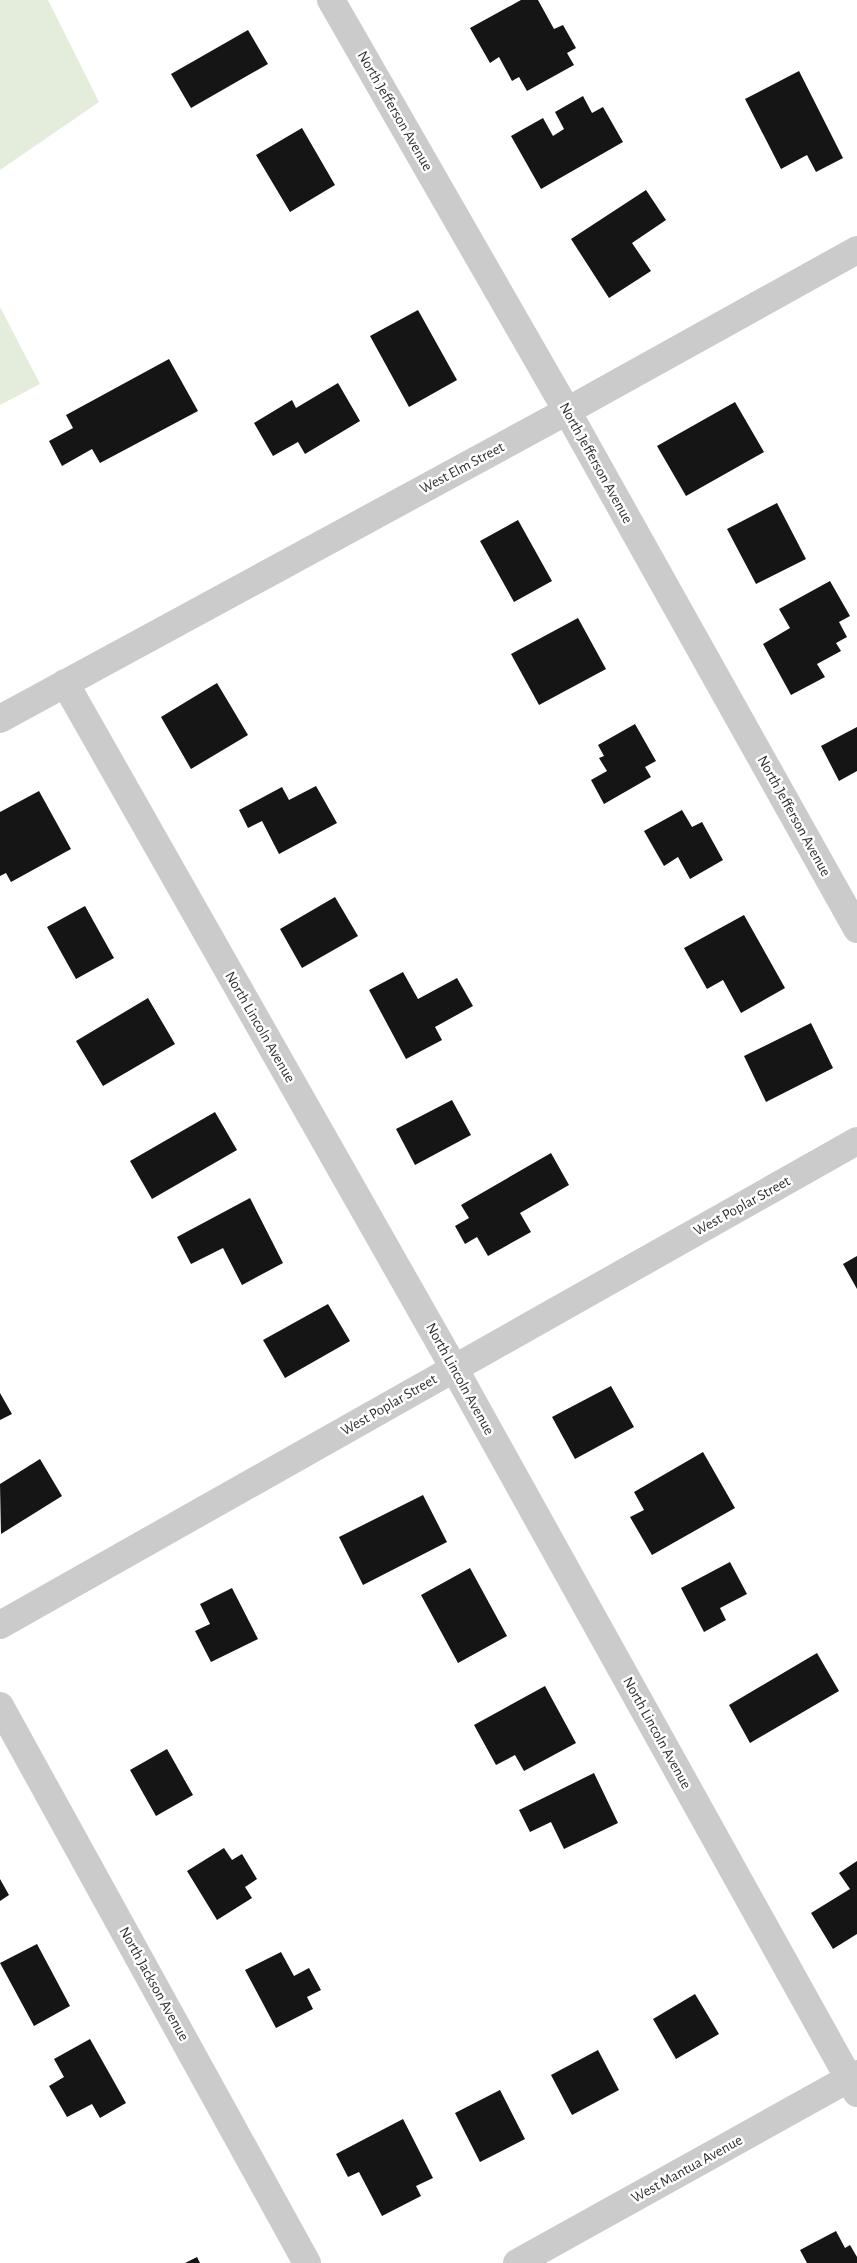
<svg xmlns="http://www.w3.org/2000/svg" width="857" height="2263" font-family="'Alegreya Sans',sans-serif">
  <style>
    .green { fill: #e4ecdb }
    .building { fill: #151515 }
    .lines { fill: none; stroke-linecap: round; stroke-linejoin: round }
    .minor { stroke: #cbcbcb; stroke-width: 28 }
    .labels { text-anchor: middle; dominant-baseline: central; stroke-width: 5; stroke-linejoin: round; paint-order: stroke }
    .street-label { font-size: 15px; fill: #2e2e2e; stroke: #fff }
  </style>
  <rect width="100%" height="100%" fill="#fff"/>
  <path class="green" d="M0,0H48L99,102L0,170Z
    M0,307L40,384L0,405Z"/>
  <path class="building" d="M521,0H538L554,29L563,25L576,48L567,53L574,65L527,91L519,77L512,81L499,57L490,63L470,28Z
    M248,30L268,64L191,108L171,74Z
    M799,71L843,158L816,172L807,155L781,169L745,99Z
    M583,96L592,113L603,107L623,142L541,189L511,136L543,118L553,136L564,129L555,112Z
    M302,128L335,185L290,212L256,155Z
    M646,190L666,220L632,243L651,271L609,298L571,239Z
    M418,310L457,380L409,407L370,336Z
    M169,359L198,411L100,463L92,449L62,466L49,441L73,428L66,415Z
    M338,383L360,421L305,454L298,442L273,456L254,423L292,400L296,408Z
    M735,402L764,452L686,496L657,446Z
    M777,503L806,559L756,584L727,529Z
    M518,520L552,581L514,602L480,541Z
    M830,581L850,616L839,622L847,637L836,643L841,651L817,664L825,677L791,695L763,644L790,628L779,609Z
    M578,618L606,669L539,705L511,654Z
    M217,683L248,735L191,769L161,717Z
    M635,724L656,761L645,767L651,777L604,804L591,780L607,771L599,758L604,756L598,745Z
    M857,727V771L839,781L821,746Z
    M316,786L337,823L279,854L262,821L248,828L239,810L282,787L289,800Z
    M39,791L71,849L11,882L6,873L0,876V812Z
    M682,810L692,827L702,822L723,860L690,879L678,857L664,866L644,831Z
    M335,897L358,936L302,968L280,929Z
    M85,906L114,958L76,979L47,927Z
    M744,915L785,988L741,1013L723,980L707,989L684,948Z
    M403,972L418,999L457,978L473,1006L435,1027L442,1040L406,1059L369,990Z
    M148,998L175,1044L103,1086L76,1041Z
    M811,1023L833,1068L766,1102L744,1056Z
    M452,1100L471,1135L415,1165L396,1129Z
    M215,1112L237,1150L152,1199L130,1161Z
    M551,1153L569,1185L520,1213L531,1232L488,1256L477,1237L465,1244L455,1226L469,1218L461,1205Z
    M250,1198L283,1263L242,1285L223,1248L191,1264L177,1237Z
    M857,1256V1289L843,1264Z
    M328,1304L350,1341L285,1378L263,1340Z
    M611,1386L634,1427L575,1459L552,1417Z
    M0,1393L12,1414L0,1420Z
    M703,1452L735,1508L652,1555L630,1517L644,1510L634,1492Z
    M40,1459L62,1496L1,1534L0,1484Z
    M423,1495L447,1542L363,1585L339,1537Z
    M730,1562L747,1594L720,1608L726,1620L704,1632L681,1588Z
    M470,1568L507,1636L458,1663L421,1595Z
    M232,1588L258,1639L211,1662L195,1631L210,1624L200,1604Z
    M817,1653L839,1691L750,1743L729,1705Z
    M545,1686L576,1743L524,1771L515,1755L496,1765L474,1725Z
    M167,1749L193,1795L156,1816L130,1770Z
    M594,1773L618,1823L564,1849L551,1822L530,1832L519,1810Z
    M224,1848L232,1860L242,1854L257,1879L245,1887L252,1898L217,1920L187,1871Z
    M857,1861V1934L833,1949L811,1913L850,1889L839,1873Z
    M0,1879L9,1895L0,1901Z
    M37,1944L70,2006L34,2026L0,1963Z
    M281,1952L294,1976L309,1968L321,1990L307,1997L313,2009L276,2028L245,1970Z
    M695,1994L719,2034L676,2059L653,2019Z
    M90,2039L126,2103L100,2118L92,2104L67,2117L49,2086L64,2077L54,2059Z
    M598,2050L619,2090L572,2115L551,2075Z
    M500,2090L525,2139L480,2162L455,2113Z
    M403,2119L433,2178L416,2186L421,2196L382,2216L359,2172L348,2177L336,2154Z
    M836,2231L845,2248L850,2245L857,2257V2263H807L800,2250Z
    M197,2257L200,2263H185Z"/>
  <g class="lines">
    <path class="minor" d="M331,0L567,411L857,929
      M65,683L454,1368L857,2093
      M0,719L567,411L857,250
      M0,1625L857,1141
      M0,1706L307,2263
      M517,2263L857,2074"/>
  </g>
  <g class="labels">
    <g class="street-label">
      <text transform="translate(395 111) rotate(60)">North Jefferson Avenue</text>
      <text transform="translate(596 463) rotate(61)">North Jefferson Avenue</text>
      <text transform="translate(462 468) rotate(-28)">West Elm Street</text>
      <text transform="translate(794 816) rotate(61)">North Jefferson Avenue</text>
      <text transform="translate(260 1027) rotate(60)">North Lincoln Avenue</text>
      <text transform="translate(742 1206) rotate(-29)">West Poplar Street</text>
      <text transform="translate(460 1379) rotate(61)">North Lincoln Avenue</text>
      <text transform="translate(389 1405) rotate(-30)">West Poplar Street</text>
      <text transform="translate(657 1733) rotate(61)">North Lincoln Avenue</text>
      <text transform="translate(154 1984) rotate(61)">North Jackson Avenue</text>
      <text transform="translate(687 2169) rotate(-29)">West Mantua Avenue</text>
    </g>
  </g>
</svg>
